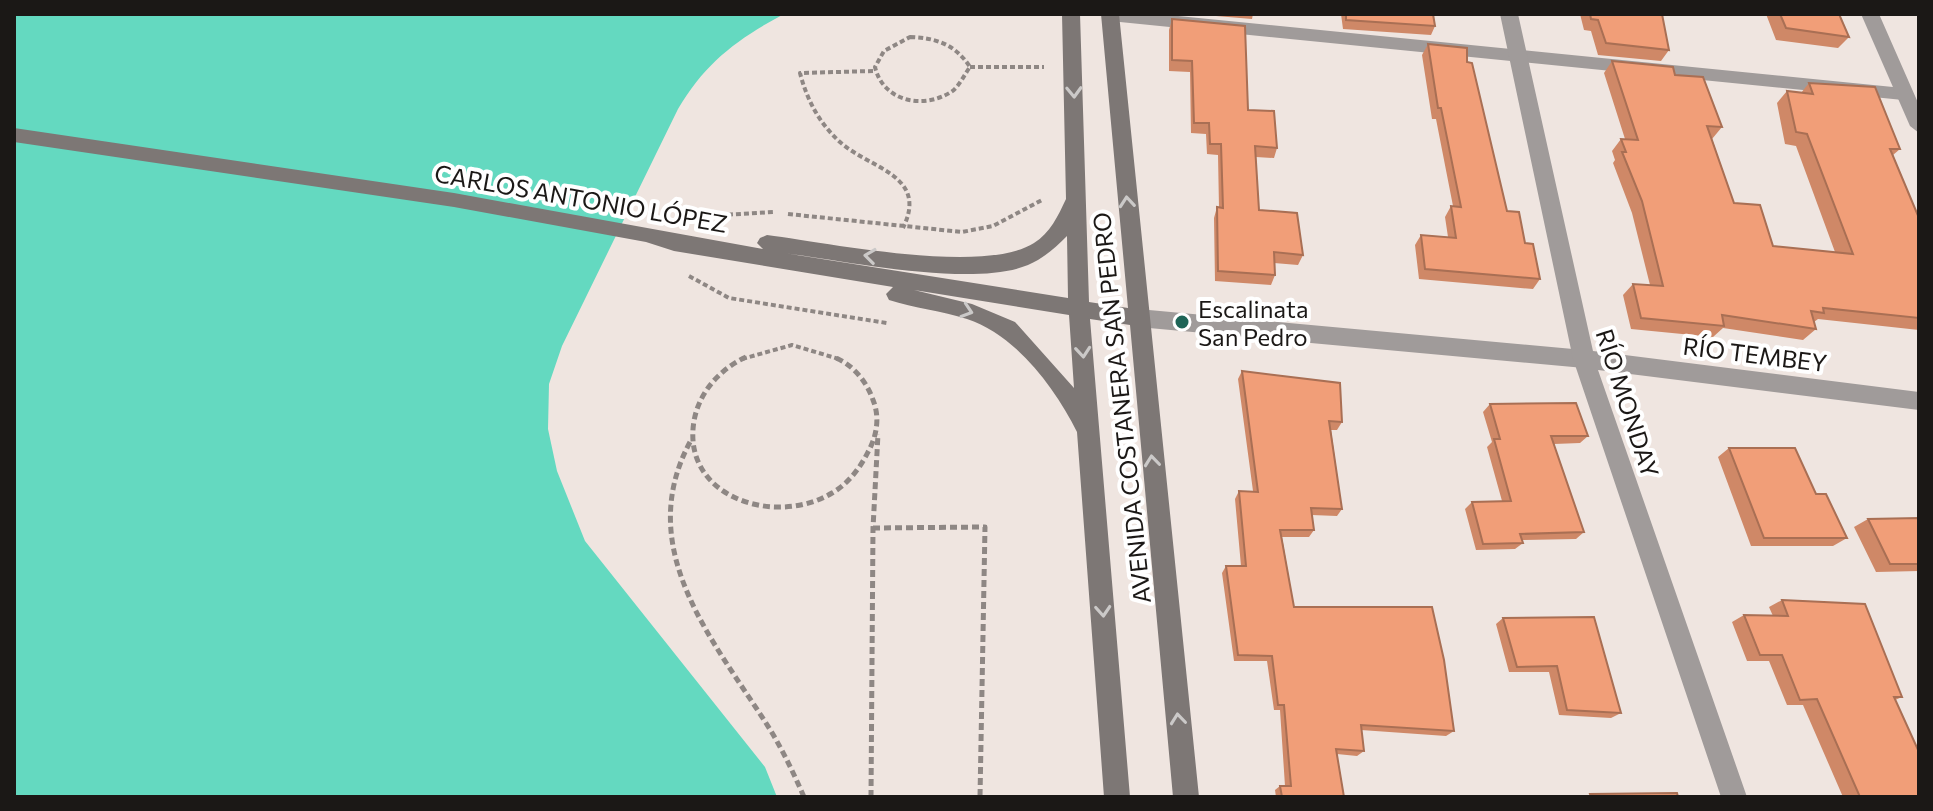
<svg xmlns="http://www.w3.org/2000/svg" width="1933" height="811" font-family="Commissioner,sans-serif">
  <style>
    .water { fill: #64d9c0 }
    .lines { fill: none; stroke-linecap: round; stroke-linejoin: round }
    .path-far1 { stroke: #8e8784; stroke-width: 4; stroke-dasharray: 5 3; stroke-linecap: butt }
    .path { stroke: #8e8784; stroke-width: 5; stroke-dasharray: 7 4; stroke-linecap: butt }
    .pedestrian { fill: #a09b9a; fill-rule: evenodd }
    .minor { fill: #a09b9a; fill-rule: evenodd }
    .secondary { fill: #7d7775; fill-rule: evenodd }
    .wall { fill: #cf8867 }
    .building { fill: #f19e78; stroke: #a96f54; stroke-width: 2 }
    .oneway { stroke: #cbc9c8 }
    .poi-dot { fill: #1e6456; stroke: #fff; stroke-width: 3 }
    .labels { text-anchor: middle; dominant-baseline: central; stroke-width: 8; stroke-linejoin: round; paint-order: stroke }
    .street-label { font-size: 24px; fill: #1b1816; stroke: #fff }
    .poi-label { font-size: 24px; fill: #1b1816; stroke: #fff; text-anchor: start }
  </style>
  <rect width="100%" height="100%" fill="#efe5e0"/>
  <path class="water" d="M14,14H784C737,39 705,63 678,109L562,346L549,384L548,429L557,471L585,541L765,767L777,797H14Z"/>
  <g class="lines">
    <path class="path-far1" d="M910,37C936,38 955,44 970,67C964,75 959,87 951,92C922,110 883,101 875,67L884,51Z
      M970,67H1044
      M873,71L800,73C807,100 819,123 840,142C870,169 929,175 903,228
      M788,214L962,232L993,226L1042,200
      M704,216L774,212
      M689,276L729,298L887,323
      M742,359L792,345L839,359"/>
    <path class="path" d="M746,357C720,369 699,392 694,421C681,498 776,527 832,493C848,484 860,468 868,452C877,436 880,417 873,400C867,382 852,363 833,357
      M690,442C632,551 716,643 771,731C784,753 794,774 804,797
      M873,528L985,527L980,797
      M871,797L873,528L878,434"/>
    <path class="pedestrian" d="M1158,14L1903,88L1912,94L1903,100L1110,21L1101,15Z
      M1138,309L1584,350L1592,353L1595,359L1592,365L1584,368L1138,327L1131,324L1128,318L1131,312Z"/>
    <path class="minor" d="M1500,14H1518L1593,351L1919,392V410L1598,370L1747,797H1721L1573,359Z
      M1861,14H1879L1919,105V133L1910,126Z"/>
    <path class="secondary" d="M1062,14H1080L1089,302L1128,308L1101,14H1119L1199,797H1173L1130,325L1090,319L1130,797H1104L1077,432C1055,388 1016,335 967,319C942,311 914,308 889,300L886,294L893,287L674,251L646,242L454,207L14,142V128L454,193L763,249L757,243L760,238L767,235C829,243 984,275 1034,243C1050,233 1058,216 1066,199ZM1067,236L1068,298L784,253C847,261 972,288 1028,265C1044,258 1055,248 1067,236ZM914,290L1069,315L1074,388L1015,322L972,304Z"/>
  </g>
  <path class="wall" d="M1192,14H1253L1252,19Z
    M1341,14H1433L1435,26L1431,35L1343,29Z
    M1580,14H1662L1669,50L1661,61L1598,55L1591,31L1584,30Z
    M1766,14H1839L1849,37L1838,48L1776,40Z
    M1172,19L1248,110L1277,148L1274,158L1256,157L1259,210L1303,255L1298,265L1274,263L1275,275L1271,285L1215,281L1214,218L1217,207L1219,208L1218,155L1207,154L1206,134L1191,133L1190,72L1169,71V30Z
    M1428,44L1467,62L1507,211L1525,243L1540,279L1533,289L1419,279L1415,245L1421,235L1448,237L1445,217L1451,206H1453L1436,119H1432L1422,55Z
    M1612,61L1675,75L1722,127L1712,139L1734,203L1773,246L1835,252L1796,146L1785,144L1777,103L1787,91L1801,93L1809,83L1900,149L1893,155L1919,218V330L1818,319L1814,322L1816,329L1803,340L1723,328L1713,337L1631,329L1623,295L1633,284L1650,285L1632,213L1613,163L1615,160L1612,151L1621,139H1625L1604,73Z
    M1242,371L1342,422L1337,430H1331L1342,509L1337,516L1312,515L1314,530L1309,537H1282L1294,607L1454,731L1446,736L1361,730L1364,751L1357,756L1337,754L1344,797H1276L1275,790L1280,786H1285L1280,710H1274L1267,661H1234L1222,573L1226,566H1241L1235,499L1239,491H1253L1238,379Z
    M1490,404L1588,436L1580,443L1554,444L1584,532L1576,539L1522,540L1523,543L1515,549L1476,550L1465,509L1472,502L1502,501L1487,447L1492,442L1483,412Z
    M1729,448L1816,494L1847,538L1833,546H1751L1718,457Z
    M1919,518V571L1876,572L1854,527L1868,519Z
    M1782,600L1902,697L1895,700L1919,797H1843L1803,705H1787L1769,661H1747L1732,622L1744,615L1773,616L1769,607Z
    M1503,618L1621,713L1611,718L1559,715L1549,672H1509L1496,624Z"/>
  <path class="building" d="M1346,14H1433L1435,26L1346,20Z
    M1590,14H1662L1669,50L1606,43L1598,20L1591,19Z
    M1780,14H1839L1849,37L1786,28Z
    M1172,19L1245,26L1248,110L1274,111L1277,148L1255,146L1259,210L1297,213L1303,255L1274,252L1275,275L1218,271L1217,207L1223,208L1221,144H1210L1209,123H1194L1192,61L1172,60Z
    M1428,44L1467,48V62L1472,63L1507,211L1519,212L1525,243L1533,244L1540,279L1425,269L1421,235L1456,238L1451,206L1461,207L1441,108H1438Z
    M1612,61L1673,67L1675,75L1703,77L1722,127L1707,126L1734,203L1760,205L1773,246L1853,254L1807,134L1796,132L1787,91L1813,94L1809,83L1875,87L1900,149H1890L1919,218V318L1823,308L1824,313L1811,311L1816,329L1722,315L1724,326L1641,318L1633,284L1663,286L1642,201L1622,152H1626L1621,139L1638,140Z
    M1242,371L1340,383L1342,422L1329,421L1342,509L1311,508L1314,530H1280L1294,607H1432L1444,660L1454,731L1361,725L1364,751L1336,749L1344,797H1282L1280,786H1291L1284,705H1278L1272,656L1238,655L1226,566H1246L1239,491L1258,492Z
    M1576,403L1588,436H1551L1584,532L1520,534L1523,543L1483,544L1472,502L1511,501L1494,439H1500L1490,404Z
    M1729,448H1795L1816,494H1826L1847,538H1764Z
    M1919,518V564H1890L1868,519Z
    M1782,600L1865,604L1902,697H1894L1919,752V797H1860L1817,699L1800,700L1782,655H1760L1744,615L1788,616Z
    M1594,617L1621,713L1567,710L1557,666L1517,667L1503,618Z
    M1677,793L1678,797H1591L1590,794Z"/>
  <defs><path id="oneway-chevron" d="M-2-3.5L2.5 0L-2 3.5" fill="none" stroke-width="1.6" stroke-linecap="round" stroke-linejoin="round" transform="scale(2)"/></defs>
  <g class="oneway">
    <use href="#oneway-chevron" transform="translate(1074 92) rotate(88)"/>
    <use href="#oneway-chevron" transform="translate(1127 202) rotate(-95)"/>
    <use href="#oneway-chevron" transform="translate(870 256) rotate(-173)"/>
    <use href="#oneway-chevron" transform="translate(967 311) rotate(18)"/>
    <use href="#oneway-chevron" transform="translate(1083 352) rotate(85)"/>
    <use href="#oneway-chevron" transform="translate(1152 461) rotate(-96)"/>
    <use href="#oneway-chevron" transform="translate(1103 611) rotate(86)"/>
    <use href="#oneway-chevron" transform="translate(1178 719) rotate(-96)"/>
  </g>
  <circle class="poi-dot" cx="1182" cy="322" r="8"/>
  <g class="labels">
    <g class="street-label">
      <text transform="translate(581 198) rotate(10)">CARLOS ANTONIO LÓPEZ</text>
      <text transform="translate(1755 354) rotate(7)">RÍO TEMBEY</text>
      <text transform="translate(1628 403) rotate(72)">RÍO MONDAY</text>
      <text transform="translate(1121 408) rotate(-96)">AVENIDA COSTANERA SAN PEDRO</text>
    </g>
    <g class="poi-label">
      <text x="1198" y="308">Escalinata<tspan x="1198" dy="28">San Pedro</tspan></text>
    </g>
  </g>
  <rect width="1933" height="811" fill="none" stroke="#1b1816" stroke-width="32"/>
</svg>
